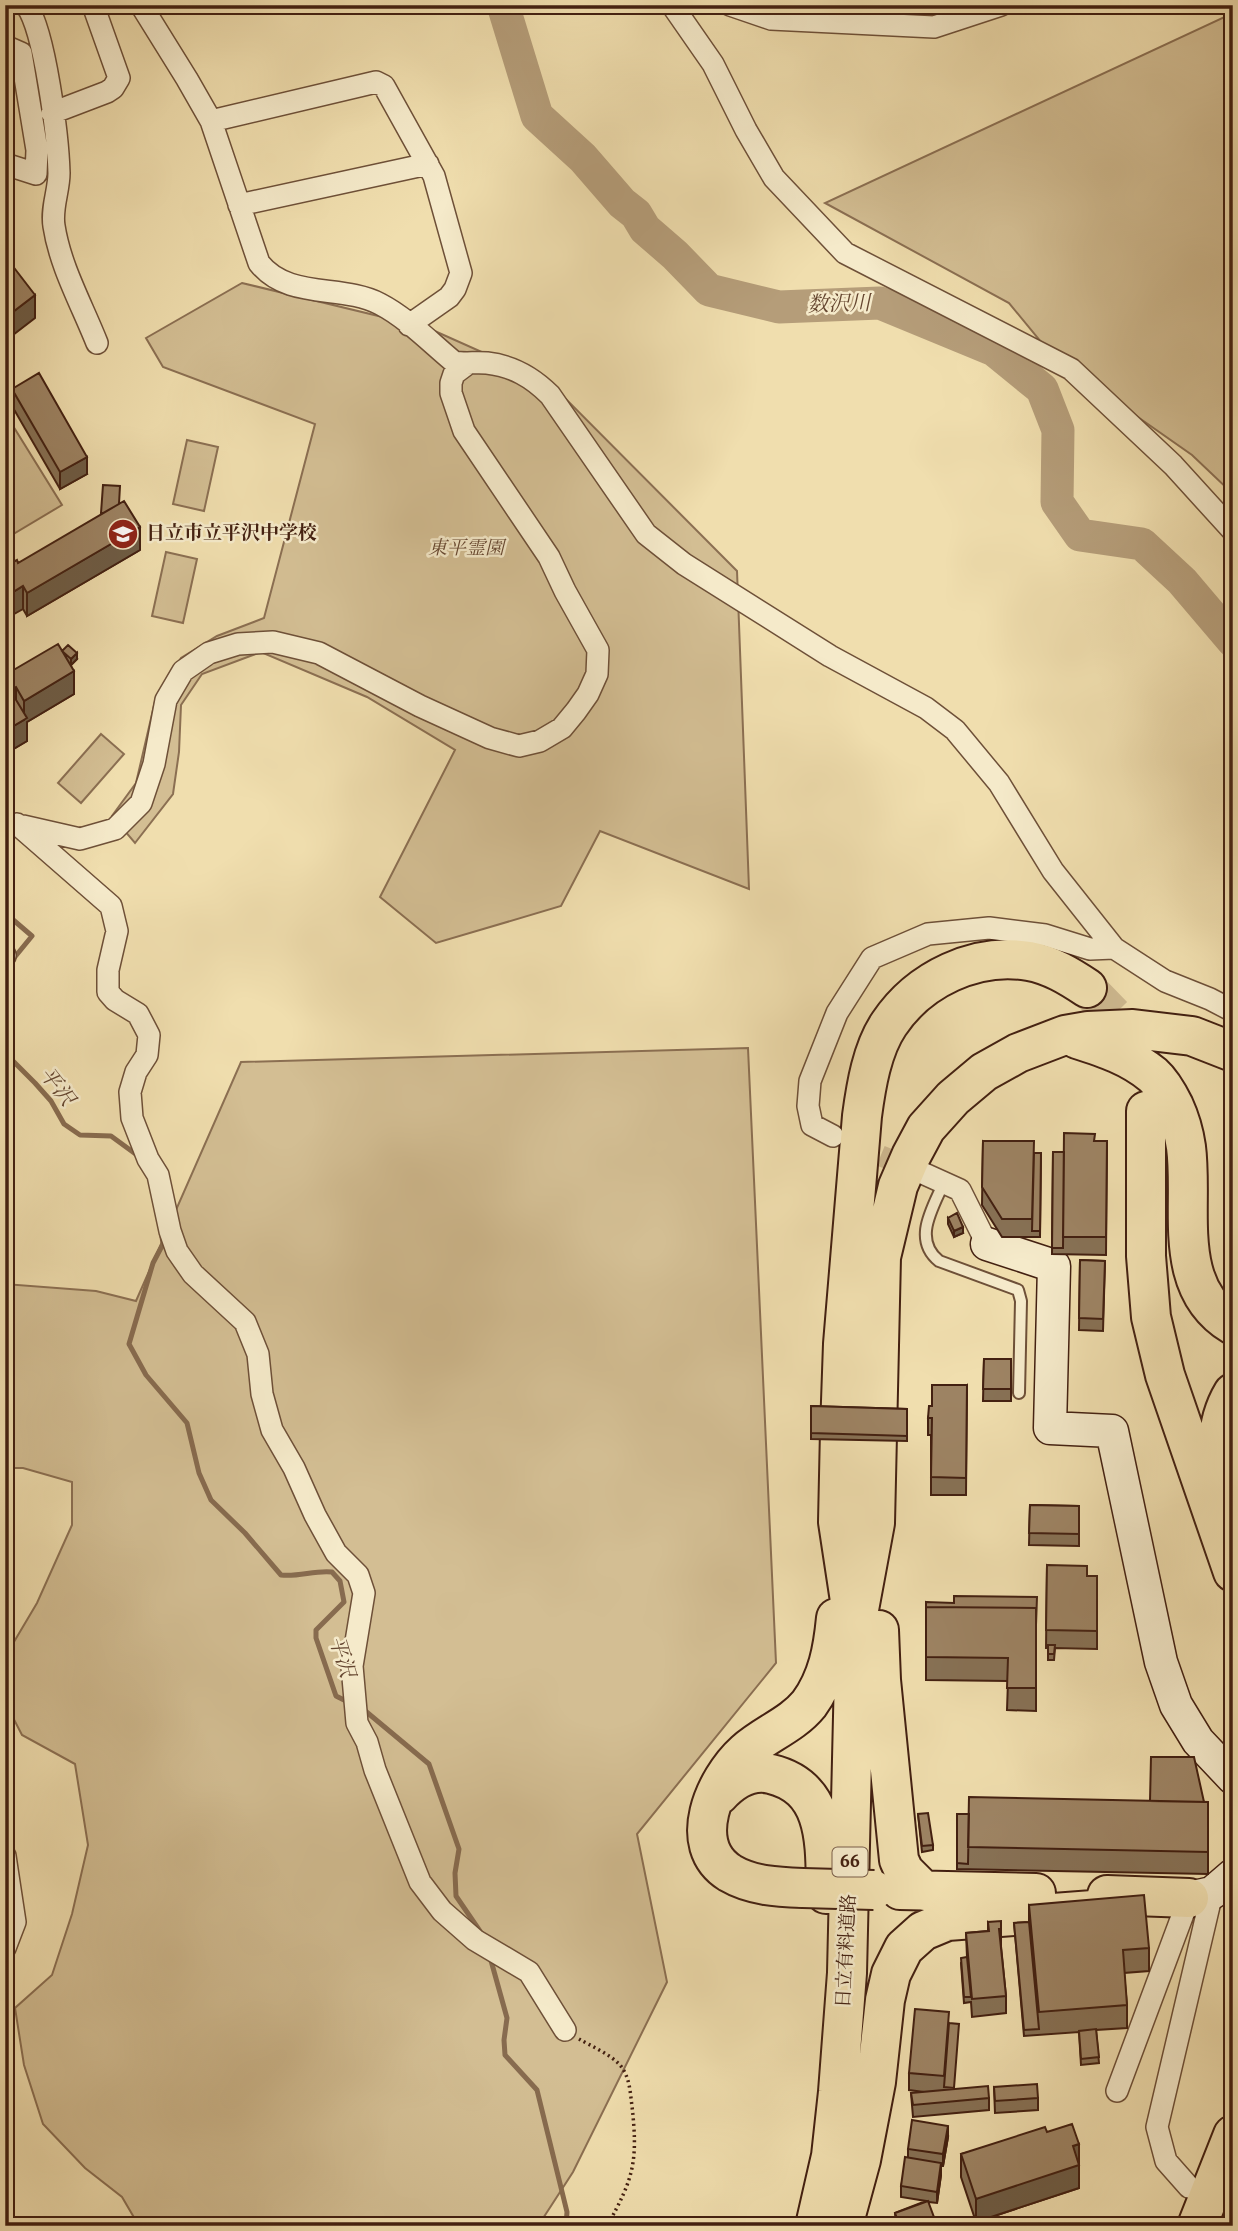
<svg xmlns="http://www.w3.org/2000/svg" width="1238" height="2231" font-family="Vollkorn,'Noto Serif JP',serif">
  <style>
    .green { fill: #d3be93; stroke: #8b6f52; stroke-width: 2 }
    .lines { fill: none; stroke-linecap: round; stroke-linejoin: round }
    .stream { stroke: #876b4f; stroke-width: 5 }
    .river { stroke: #b59d79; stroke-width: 33 }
    .street-tunnel { stroke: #cdb88f; stroke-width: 21; stroke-dasharray: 21 10; stroke-linecap: butt }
    .highway-tunnel { stroke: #cdb88f; stroke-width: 38; stroke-dasharray: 38 19; stroke-linecap: butt }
    .lane-casing { stroke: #6e5038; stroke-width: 14 }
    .street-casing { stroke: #6e5038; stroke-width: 24 }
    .secondary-casing { stroke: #432011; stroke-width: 35 }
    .highway-casing { stroke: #432011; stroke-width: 42 }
    .path { stroke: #432011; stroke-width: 3.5; stroke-dasharray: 2 3.5; stroke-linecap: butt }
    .lane { stroke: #f5eaca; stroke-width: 10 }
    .street { stroke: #f5eaca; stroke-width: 21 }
    .secondary { stroke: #f5eaca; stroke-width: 32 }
    .highway { stroke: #f0deae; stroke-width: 38 }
    .highway-bridge-casing { stroke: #432011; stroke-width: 42; stroke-linecap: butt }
    .highway-bridge { stroke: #f0deae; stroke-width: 38 }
    .wall { fill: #877155; stroke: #432011; stroke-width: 2 }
    .shaded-wall { fill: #6e5c45; stroke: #432011; stroke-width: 2 }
    .building { fill: #9d8363; stroke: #432011; stroke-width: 2 }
    .labels { text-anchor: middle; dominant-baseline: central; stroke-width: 5; stroke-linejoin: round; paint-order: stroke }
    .shield { fill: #f5eaca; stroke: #785d48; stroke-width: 2 }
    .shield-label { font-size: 18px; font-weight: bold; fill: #432011 }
    .poi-label { font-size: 19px; font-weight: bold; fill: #432011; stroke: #f5eaca; text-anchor: start }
    .park-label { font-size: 19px; font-style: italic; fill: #674832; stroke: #f5eaca }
    .street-label { font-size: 19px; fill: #432011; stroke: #f5eaca }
    .water-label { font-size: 21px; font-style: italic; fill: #654630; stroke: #f5eaca }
  </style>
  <rect width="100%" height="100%" fill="#f0deae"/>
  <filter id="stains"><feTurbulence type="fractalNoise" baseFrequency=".00286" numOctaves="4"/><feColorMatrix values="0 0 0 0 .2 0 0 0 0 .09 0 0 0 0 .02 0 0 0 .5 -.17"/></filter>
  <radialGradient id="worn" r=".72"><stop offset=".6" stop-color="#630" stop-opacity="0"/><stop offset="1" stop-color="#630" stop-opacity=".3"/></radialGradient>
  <path class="green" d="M1233,13V494L1192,455L1055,359L1009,303L825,203Z
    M242,283L428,328L549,382L737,571L749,889L600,831L561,906L436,943L380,897L455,750L367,697L261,652L202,674L181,705L179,752L173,794L135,843L112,816L136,783L156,697L181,658L217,636L264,618L315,424L163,367L146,338Z
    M5,413L62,505L5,539Z
    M187,440L218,447L204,511L173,504Z
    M166,552L197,559L183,623L152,616Z
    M101,734L124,754L81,803L58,783Z
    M748,1048L776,1663L637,1834L667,1982L573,2172L538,2226H139L122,2197L85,2168L43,2124L24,2065L15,2008L52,1975L72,1914L88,1845L75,1764L22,1735L7,1706L5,1677V1657L37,1603L72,1525V1482L23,1468H5V1284L96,1291L136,1301L241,1062Z"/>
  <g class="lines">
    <path class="stream" d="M5,917L11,918L32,936L5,969
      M5,1053L35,1083L51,1101L64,1124L80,1135L111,1136L137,1155
      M162,1237L163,1244L153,1263L129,1344L146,1375L187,1423L199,1473L211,1500L245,1533L281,1575C299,1577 315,1570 332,1572L340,1581L344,1602L316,1630V1638L336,1696L348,1702
      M363,1709L429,1764L459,1849L455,1873L456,1896L484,1937
      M490,1957L507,2018L504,2040L505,2055L537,2090L567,2212L566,2226"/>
    <path class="river" d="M503,5L537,116L583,158L622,203L636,214L645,229L675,255L709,290L779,307L880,303L994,350L1042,389L1058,430L1057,502L1080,535L1142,544L1182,581L1233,641"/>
    <path class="street-tunnel" d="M852,1144L913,1169
      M1200,2197L1233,2225"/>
    <path class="highway-tunnel" d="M1087,988L1117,1019L1138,1055"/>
    <g class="lane-casing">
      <path id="lane" d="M944,1182C933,1208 912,1239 939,1261L1018,1290L1021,1301L1019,1393"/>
    </g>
    <g class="street-casing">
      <path id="street" d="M26,5C45,30 58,138 59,173C59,191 51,208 54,226C60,266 82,305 97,343
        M141,5L187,79L211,121L259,263C288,300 342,284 380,304C407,318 431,343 454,362C465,364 475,362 487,363C513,366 532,377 550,395L646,534L684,564L830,656L926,708L955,730L999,783L1053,871L1114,948L1165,981L1210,999L1233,1011
        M672,5L713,64L746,130L774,178L845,253L1071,369L1173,465L1233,531
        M730,5L771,19L934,27L1001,5
        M5,46L21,53L37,150L36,174L5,164
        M52,113L107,92L113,88L119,78L93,5
        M211,121L376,82L384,86L434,176L461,273L455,289L449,297L409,325
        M239,205L428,164
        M17,824L111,906L117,931L108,970V992L115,1000L138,1014L149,1035L147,1055L136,1072L130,1092L132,1118L148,1159L158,1175L170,1231L177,1251L193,1274L245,1322L258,1354L262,1394L272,1430L294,1468L315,1515L336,1553L358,1575L364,1593L352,1666L357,1723L367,1742L375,1770L420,1882L442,1911L475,1940L529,1972L565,2030
        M23,826L80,839L115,829L141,803L154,764L166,700L183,671L209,653L238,644L273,642L319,653L420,706L490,738L519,746L540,741L562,728L576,711L588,694L597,674L598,650L565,591L549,557L464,431L451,393V383L454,374L466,365
        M5,955V956
        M833,1136L812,1125L808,1106L810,1081L837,1013L872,958L928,934L989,928L1045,935L1090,949L1114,948
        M918,1171L960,1190L987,1244
        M5,1856L15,1922L5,1948
        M1117,2091L1189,1898
        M1189,2187L1166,2161L1157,2127L1212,1893"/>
    </g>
    <g class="secondary-casing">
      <path id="secondary" d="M987,1244L1054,1266L1050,1428L1112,1431L1161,1662L1176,1705L1198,1741L1233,1778
        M1189,1898L1212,1893L1233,1875"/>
    </g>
    <g class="highway-casing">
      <path id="highway" d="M1077,1039C1105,1048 1130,1056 1153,1075C1162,1083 1169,1096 1174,1106C1180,1119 1184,1133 1186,1147C1194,1207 1170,1287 1233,1325
        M1146,1111V1256L1151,1317L1165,1375L1233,1572
        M1222,1500C1217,1463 1213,1426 1233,1393
        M850,1601L838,1522L840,1430L843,1344L862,1116C866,1086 872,1049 889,1024C919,979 976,952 1029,961C1051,965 1069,976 1087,988
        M879,1630L881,1680L899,1860L904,1871L924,1891
        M719,1795C732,1781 750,1769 771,1774C829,1788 825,1845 826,1894
        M803,1888C778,1887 752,1886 730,1873C685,1845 715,1779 745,1752C765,1734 792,1725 809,1704C828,1678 833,1649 836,1618
        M900,1890L1036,1893
        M1107,1895L1189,1898
        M815,2226L831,2156L838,2092L847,1973L855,1631L875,1523L881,1257L898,1186L911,1156L926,1128L953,1098L984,1072L1018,1053L1065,1035L1088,1031L1133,1029L1192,1036L1233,1052
        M843,2226L861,2160L876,2082L885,2000L891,1974L904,1948L923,1931L947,1921L1093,1910L1131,1896
        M1197,2226L1233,2135"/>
    </g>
    <path class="path" d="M579,2039C591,2046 610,2054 620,2065C630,2077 630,2092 632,2106C638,2161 634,2178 607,2226"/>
    <use href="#lane" class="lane"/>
    <use href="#street" class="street"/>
    <use href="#secondary" class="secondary"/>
    <use href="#highway" class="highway"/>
    <g class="highway-bridge-casing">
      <path id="highway-bridge" d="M803,1888L874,1890"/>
    </g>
    <use href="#highway-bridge" class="highway-bridge"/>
  </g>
  <path class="wall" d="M12,389L87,474L60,489L12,406Z
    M140,550L27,616L23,609L18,563Z
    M62,651L77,659L71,665L74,694L27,722V741L5,754V675Z
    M983,1141L1034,1153H1041L1040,1237H1002L982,1205Z
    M1094,1141H1107L1106,1255L1052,1254L1053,1152H1064Z
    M948,1218L963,1233L954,1237L948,1224Z
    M1080,1260L1105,1261L1103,1331L1079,1330Z
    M1233,1261V1291L1228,1281V1263Z
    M984,1359H1011V1401H983Z
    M967,1385L966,1495H931V1435H928V1418L932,1406Z
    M811,1406L907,1409V1441L811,1439Z
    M1030,1505L1079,1506V1546L1029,1545Z
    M1047,1565L1087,1576H1097V1649L1055,1648L1054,1660H1048V1648H1046Z
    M926,1602L1036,1630V1711L1007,1710L1008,1681L926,1680Z
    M1208,1802V1874L957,1869V1814H969Z
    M918,1814L933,1845V1850L922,1852Z
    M1029,1905L1149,1948V1971L1124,1973L1127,2005V2028L1096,2030L1099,2063L1081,2065L1079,2032L1024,2036L1014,1923L1029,1922Z
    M988,1922L1001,1929V1946L1006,1996V2013L972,2017L971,2002L964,2003L961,1963L967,1957L966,1933L988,1931Z
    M949,2024L954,2089L989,2098V2110L913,2117L911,2093L924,2092L909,2090V2073Z
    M994,2087L1038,2098V2110L995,2113Z
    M1047,2132L1079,2144V2188L976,2222L961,2177V2154Z
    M948,2137L943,2166H941V2175L937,2203L928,2202L935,2226H896L895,2213L926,2201L901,2197V2186L908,2158V2149Z"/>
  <path class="shaded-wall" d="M35,295V318L13,335V355L5,360V318Z
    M87,457V474L60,489V472Z
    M140,527V550L27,616V593Z
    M23,586V609L5,619V597Z
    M77,653V659L71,665V659Z
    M74,671V694L27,722V741L5,754V731L24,720V701Z
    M16,687V710L10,690Z
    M963,1227V1233L954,1237V1231Z
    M948,2126V2137L943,2166V2154Z
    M1079,2144V2188L976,2222V2199L1073,2146Z
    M941,2163V2175L937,2203V2192Z
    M935,2220V2226H918Z"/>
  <path class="building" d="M5,256L35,295L5,318Z
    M5,320L13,332L5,337Z
    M39,373L87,457L60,472L12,389Z
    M103,485L120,486L119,504L103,513H101Z
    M124,501L140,527L27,593L23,586L5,597V566L17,560L18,563Z
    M58,644L74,671L24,701L16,687L10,690L27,718L5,731V675Z
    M68,645L77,653L71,659L62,651Z
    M1064,1133L1095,1134L1094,1141H1107L1106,1237H1063Z
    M983,1141H1034L1032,1219H1002L982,1187Z
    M1053,1152H1064L1063,1248H1052Z
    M1034,1153H1041L1040,1231H1032Z
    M957,1213L963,1227L954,1231L948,1218Z
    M1080,1260L1105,1261L1103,1319L1079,1318Z
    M1233,1261V1274L1228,1263Z
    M984,1359H1011V1389H983Z
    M932,1385H967L966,1478L931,1477L932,1418H928L929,1406H932Z
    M811,1406L907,1409V1436L811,1433Z
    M1030,1505L1079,1506V1534L1029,1533Z
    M1047,1565L1087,1566V1576H1097V1631L1046,1630Z
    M954,1596L1037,1597L1036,1625V1608L926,1607V1621V1602L954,1603Z
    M926,1607L1036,1608V1688H1007L1008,1658L926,1657Z
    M1048,1645H1055L1054,1654H1048Z
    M1151,1757H1194L1204,1802L1150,1801Z
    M969,1797L1208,1802V1852L968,1847Z
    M928,1813L933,1845L922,1846L918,1814Z
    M957,1814H969L968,1864L957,1863Z
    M1144,1895L1149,1948L1123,1950L1127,2005L1039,2012L1029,1905Z
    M1001,1921V1929H999L1006,1996L972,1999L966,1933L989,1931L988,1922Z
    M1029,1922L1039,2029L1024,2030L1014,1923Z
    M967,1957L971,1997H964L961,1958Z
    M915,2009L949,2012L944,2076L909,2073Z
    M949,2023L959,2024L954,2088L944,2087Z
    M1096,2029L1099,2057L1081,2059L1079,2031Z
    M1037,2084L1038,2098L995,2101L994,2087Z
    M988,2086L989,2098L913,2105L911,2093Z
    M912,2120L948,2126L943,2154L908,2149Z
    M1072,2124L1079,2144L1073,2146L1079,2165L976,2199L961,2154L1045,2127L1047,2132Z
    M905,2157L941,2163L937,2192L901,2186Z
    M928,2201L935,2220L918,2226H900L895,2213Z"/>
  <defs>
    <g id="school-disc" transform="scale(1.575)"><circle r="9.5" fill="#8f2418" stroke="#f5eaca"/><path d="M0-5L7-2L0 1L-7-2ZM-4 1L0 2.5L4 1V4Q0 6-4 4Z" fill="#fff"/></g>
  </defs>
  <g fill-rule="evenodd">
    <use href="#school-disc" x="123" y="534"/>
  </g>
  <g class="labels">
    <rect class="shield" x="832.5" y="1847.5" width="35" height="29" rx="5"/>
    <g class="shield-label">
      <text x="850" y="1862">66</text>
    </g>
    <g class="poi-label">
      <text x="146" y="534">日立市立平沢中学校</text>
    </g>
    <g class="park-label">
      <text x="466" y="549">東平霊園</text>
    </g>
    <g class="street-label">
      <text transform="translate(847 1951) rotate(-87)">日立有料道路</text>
    </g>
    <g class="water-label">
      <text transform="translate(839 305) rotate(-2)">数沢川</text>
      <text transform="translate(56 1087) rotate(52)">平沢</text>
      <text transform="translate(341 1657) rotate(73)">平沢</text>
    </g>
  </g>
  <rect width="1238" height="2231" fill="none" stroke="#f0deae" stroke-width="28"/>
  <rect x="7" y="7" width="1224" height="2217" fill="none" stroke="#432011" stroke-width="3.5"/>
  <rect x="14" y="14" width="1210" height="2203" fill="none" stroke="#432011" stroke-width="2"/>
  <rect width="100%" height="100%" filter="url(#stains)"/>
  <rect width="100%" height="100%" fill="url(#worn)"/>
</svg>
